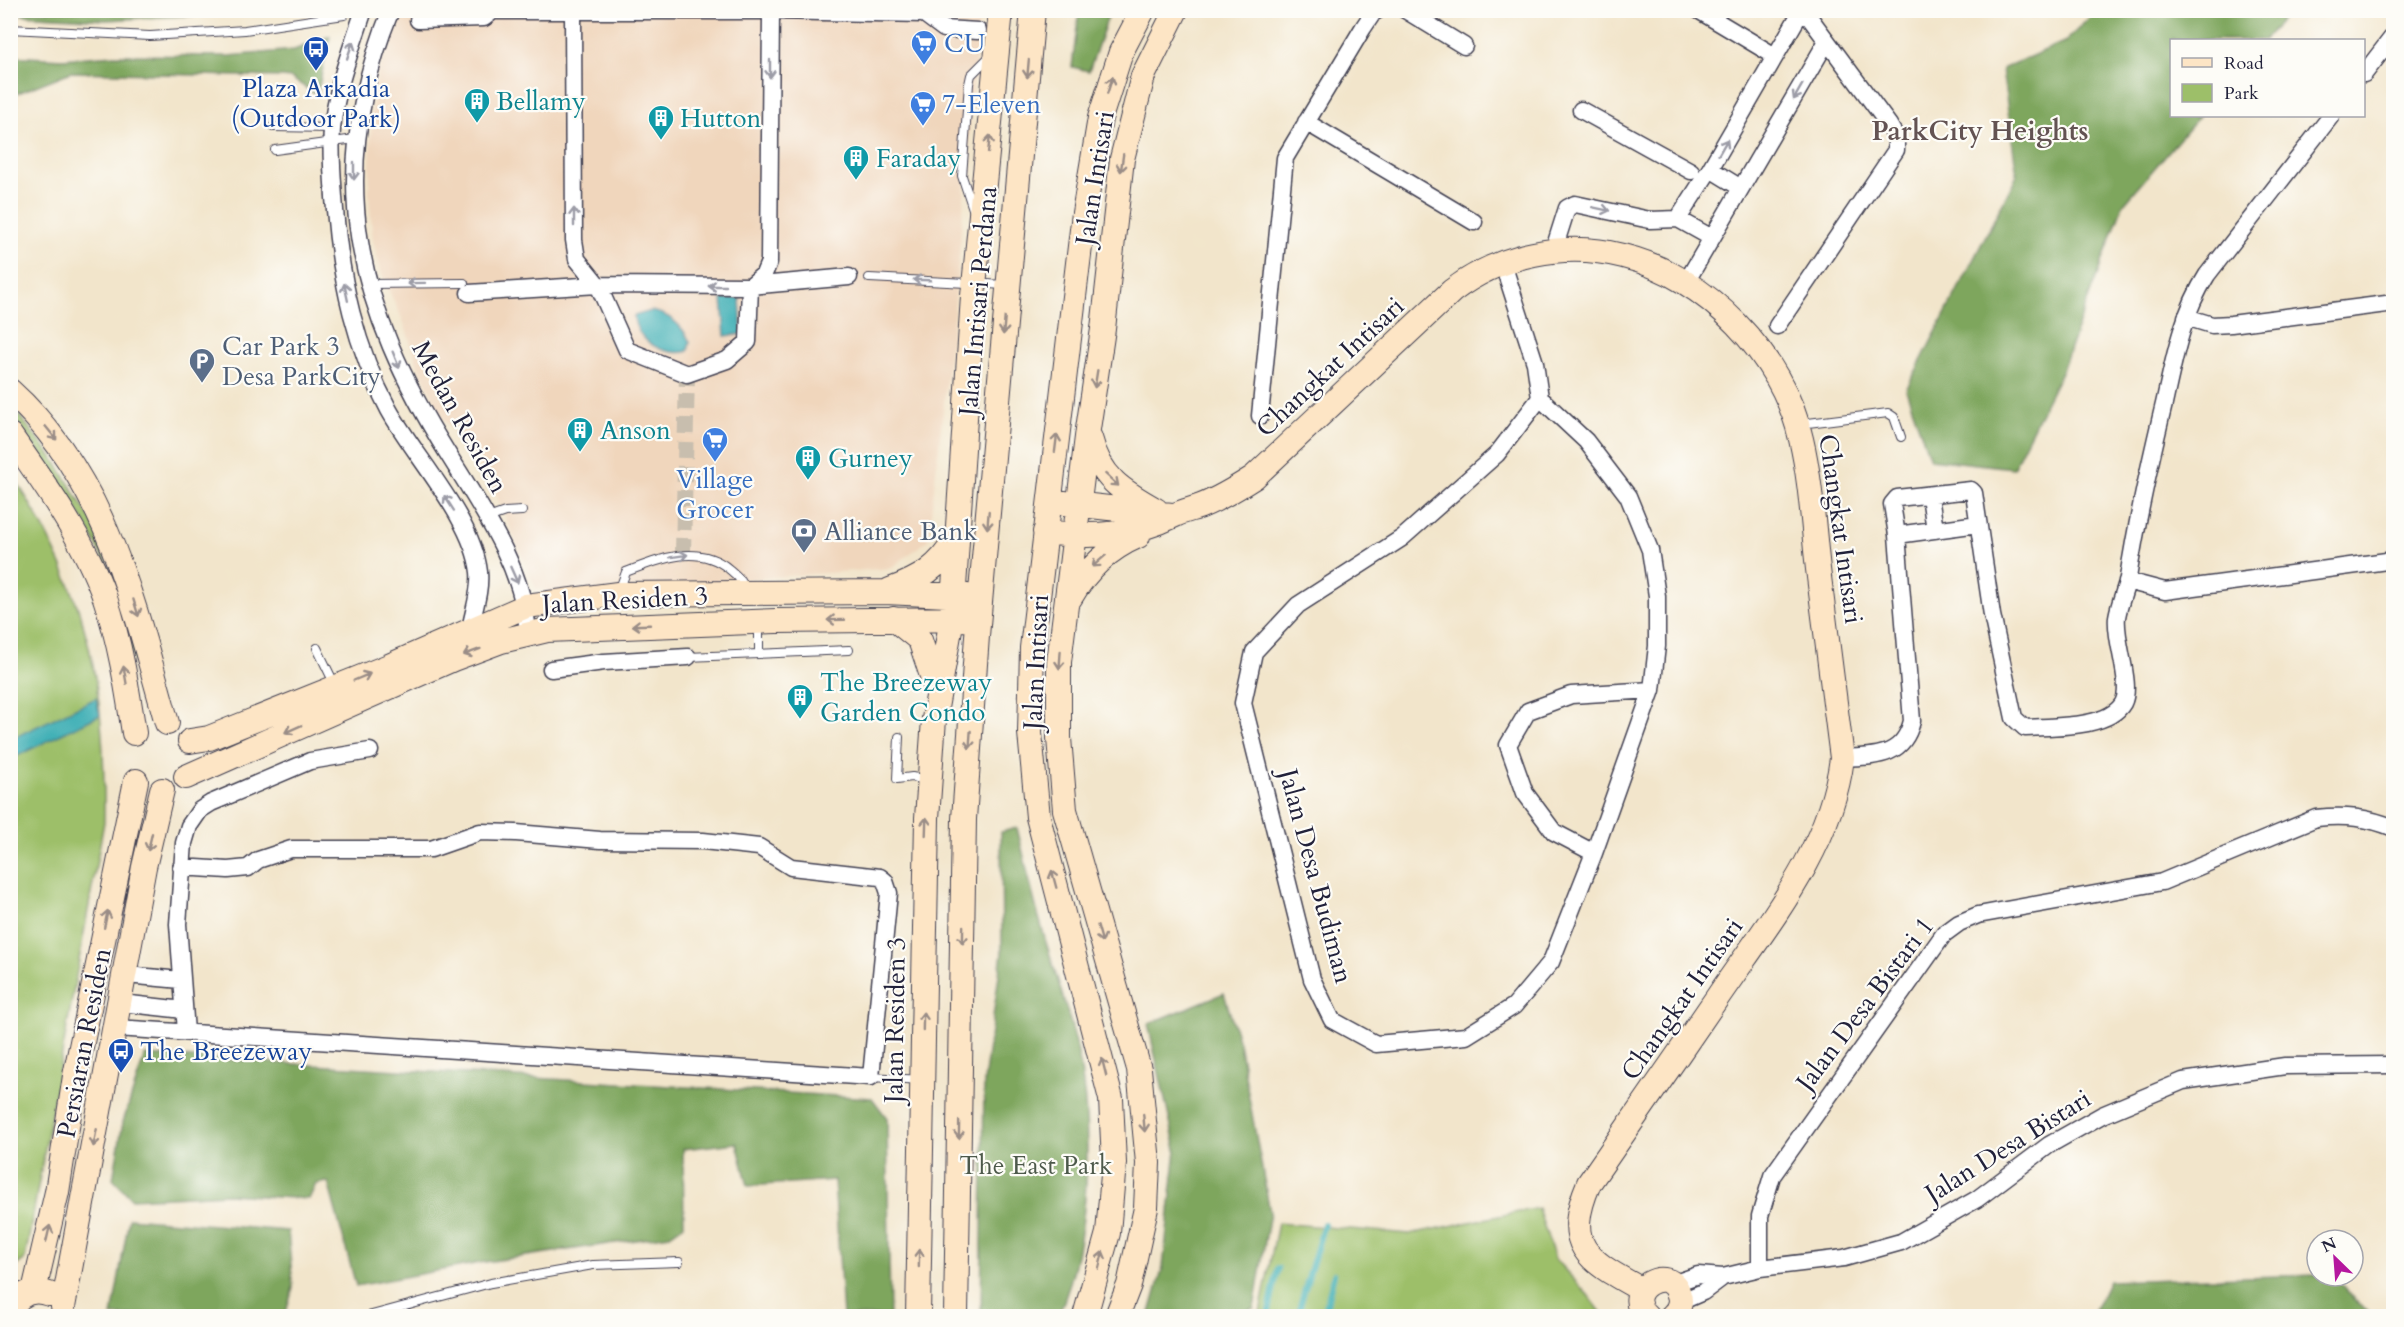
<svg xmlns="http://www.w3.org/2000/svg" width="2404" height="1327" font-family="Cardo,serif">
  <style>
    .built { fill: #f0d6bc }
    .green { fill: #9dbf69; stroke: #607052; stroke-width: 1.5 }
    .forest { fill: #7ea65d; stroke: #50644c; stroke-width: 1.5 }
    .water { fill: #3badb4; stroke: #2e6878; stroke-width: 1.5 }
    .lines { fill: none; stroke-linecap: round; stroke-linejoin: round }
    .stream { stroke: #3badb4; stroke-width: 6 }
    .street-tunnel { stroke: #c8beae; stroke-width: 16; stroke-dasharray: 16 8; stroke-linecap: butt }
    .lane-casing { stroke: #413f51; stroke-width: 10 }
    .street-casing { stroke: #413f51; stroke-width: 19 }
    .secondary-casing { stroke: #413f51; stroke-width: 26 }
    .lane { stroke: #fff; stroke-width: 8 }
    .street { stroke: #fff; stroke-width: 16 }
    .secondary { stroke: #fde5c5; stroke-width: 24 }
    .oneway { stroke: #9c9ca7 }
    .oneway2 { stroke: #9a8d87 }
    .labels { text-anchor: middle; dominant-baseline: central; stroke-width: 4.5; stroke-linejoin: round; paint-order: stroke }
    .shop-label { font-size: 26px; fill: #366cbe; stroke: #fdfcf7; text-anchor: start }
    .transit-label { font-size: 26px; fill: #164399; stroke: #fdfcf7 }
    .culture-label { font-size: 26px; fill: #0d838f; stroke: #fdfcf7; text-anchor: start }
    .street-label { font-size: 26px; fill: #22223b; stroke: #fdfcf7 }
    .service-label { font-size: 26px; fill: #4e5e75; stroke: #fdfcf7; text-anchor: start }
    .park-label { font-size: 26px; fill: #4d594b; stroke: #fdfcf7 }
    .neighbourhood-label { font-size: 27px; font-weight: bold; fill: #635353; stroke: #fdfcf7 }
  </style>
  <rect width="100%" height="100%" fill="#fdfcf7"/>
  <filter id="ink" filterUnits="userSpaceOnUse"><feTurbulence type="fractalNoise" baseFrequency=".0167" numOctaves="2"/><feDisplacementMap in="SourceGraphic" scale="12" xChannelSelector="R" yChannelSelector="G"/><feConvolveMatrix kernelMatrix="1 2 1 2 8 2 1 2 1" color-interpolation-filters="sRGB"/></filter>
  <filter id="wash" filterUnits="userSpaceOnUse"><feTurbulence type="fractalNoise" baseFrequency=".008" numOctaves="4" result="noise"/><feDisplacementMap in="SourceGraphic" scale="24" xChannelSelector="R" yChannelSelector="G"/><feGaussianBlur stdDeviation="1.35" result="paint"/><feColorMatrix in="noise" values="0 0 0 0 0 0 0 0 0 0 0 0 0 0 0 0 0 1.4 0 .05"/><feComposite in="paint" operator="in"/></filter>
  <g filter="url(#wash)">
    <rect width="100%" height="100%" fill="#f2e5cb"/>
    <path class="built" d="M400,10L980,11L953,324L928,540L891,568L553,594L536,589L489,478L443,418L418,366L404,323L382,275L373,240L369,194L372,111L378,70Z"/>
    <path class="green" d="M10,404L55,461L92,521L143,660L135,663C127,640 125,615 117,592C95,531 51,465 11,415Z
      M10,471C88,592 106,680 104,822L25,1259L11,1270Z
      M1538,1208L1555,1259L1588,1295L1604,1316H1248L1260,1312L1278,1223L1410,1234Z"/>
    <path class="forest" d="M23,11L224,10L225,14L106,20L22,15Z
      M1079,11H1110L1089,71L1072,67Z
      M2096,11H2289L2264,40H2172V116H2199L2123,205L2062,370L2013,468L1930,459L1906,390L2017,175L2002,69L2066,41Z
      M330,36L317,95L291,78L282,77L71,72L11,96V56L62,59L114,55L229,56L294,50Z
      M1017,828C1025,859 1031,891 1040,921C1051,962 1066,1002 1076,1043C1094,1122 1091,1242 1058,1316H981L984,1081L1002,953L1001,832Z
      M1224,993L1239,1043L1270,1212L1254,1308L1231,1316H1149L1163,1267L1176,1149L1148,1024Z
      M145,1055L872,1098L887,1118L890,1316H843L834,1180L748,1186L737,1143L683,1149L684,1225L670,1235L485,1262L356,1286L328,1182L316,1184L309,1199L228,1194L132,1199L113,1179L123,1122Z
      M129,1218L288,1231L293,1288L285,1316H112Z
      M2317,1275L2333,1276L2371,1316H2092L2109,1281Z"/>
    <path class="water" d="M740,298L742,334L725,336L722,299Z
      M651,311C670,314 682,325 690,342L688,351C665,358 635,340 634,316Z
      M96,698L100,715L11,759V739Z"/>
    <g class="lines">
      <path class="stream" d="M1268,1316L1278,1268
        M1297,1316L1324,1224
        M1324,1316L1334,1274"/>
    </g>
  </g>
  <g filter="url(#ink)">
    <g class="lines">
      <path class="street-tunnel" d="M683,554L687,374"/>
      <g class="lane-casing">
        <path id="lane" d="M378,10L425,12
          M964,10L999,13
          M10,29L150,36L245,30L344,15
          M273,127L332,128
          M275,150L355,139
          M974,212L962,176L969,84L971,75L991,55
          M869,278L1006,285
          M369,284L464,283
          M1800,424L1888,413L1894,417L1901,437
          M488,518L505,512L522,511
          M619,591L626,572C659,559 698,543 729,569C737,576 742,580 746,590
          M317,648L335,685
          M759,653V625
          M688,657L849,650
          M899,737L897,779L912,777L927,780
          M871,1077L922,1080
          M368,1316L491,1283L593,1265L679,1262"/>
      </g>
      <g class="street-casing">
        <path id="street" d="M364,10C351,49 336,88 332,129C330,155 333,183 335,210C341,281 355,347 389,410C415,457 473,519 479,572C481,591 473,612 470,630
          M391,10C323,176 356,307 448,454C482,509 524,568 528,634
          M573,10L574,240L577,259L598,285L750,286L764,274L769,262L771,10
          M1405,10L1464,46
          M1698,10L1775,56
          M418,20L484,18L493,11H771L924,14L944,29L978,31
          M2364,74L2394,35
          M1581,110L1691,171
          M1306,122L1474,222
          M1710,169L1741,188
          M1678,219L1710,169L1802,10
          M1554,249L1567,208L1575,204L1650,220L1678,219L1712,238
          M1503,264L1535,363L1540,398L1497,454L1402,538L1298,605L1254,652L1243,703L1312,979L1332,1020L1376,1044L1466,1036L1514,1006L1551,962L1594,853L1652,690L1657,646V596L1650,550L1628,496L1586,441L1540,398
          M1685,284L1827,41
          M469,293L598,285L627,350L687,374L727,360L748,342L750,286L849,277
          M2186,317L2212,325L2231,324L2394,303
          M1777,326L1896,150V137L1889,125L1804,10
          M1260,416L1285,158L1363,28L1373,13L1378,10
          M1930,496L1935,530
          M1897,535L1978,524
          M2127,581L2165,591L2394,560
          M551,669L604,662L688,657
          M1842,758C1875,756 1903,758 1912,721L1897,535L1892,504L1897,498L1971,490L1974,493L1992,615L2014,718L2025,728C2052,726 2108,729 2123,703C2133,684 2114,640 2117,617C2119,604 2125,591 2128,578C2137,519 2150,462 2164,404C2174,359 2182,314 2207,275L2331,116
          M1594,853L1554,832L1525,793L1508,745L1528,711L1571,695L1652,690
          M126,975L181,980
          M121,1003L184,1010
          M116,1028L871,1077L889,893L885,881L880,877L791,867L759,847L703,841L600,840L516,833L480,832L431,849H291L258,860L248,868L228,870L181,867
          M186,1032L178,924L184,843L189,826L200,810L211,803L310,761L370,751
          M1760,1268V1216L1772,1176L1944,934L1959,923L1978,915L2162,882L2316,818C2345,815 2367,817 2394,828
          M1723,1277L1760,1268L1844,1258L1901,1242L1977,1199L2049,1145L2102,1115L2183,1081L2285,1066L2394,1065
          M1672,1284L1698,1275L1723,1277L1703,1292L1680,1302"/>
      </g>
      <g class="secondary-casing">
        <path id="secondary" d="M10,391C106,477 134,605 167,723
          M10,435C46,486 84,539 105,598C120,642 127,687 134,733
          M1090,438C1100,478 1122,491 1156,510
          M1064,503L1172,515
          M1045,532C1092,538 1133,536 1175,515C1183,511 1193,509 1201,506C1221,498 1237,488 1254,477L1452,291C1500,254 1565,241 1623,256C1706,276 1783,356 1801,439C1811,481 1813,526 1818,569C1826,632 1834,695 1842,758C1831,848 1769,922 1719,995C1676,1058 1632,1121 1589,1183C1561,1248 1590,1261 1642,1290
          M890,590C920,579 939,568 955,540
          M1070,598C1086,570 1108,549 1138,536
          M894,619L920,640L936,688
          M190,741L209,738L389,666L526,606L618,594L886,592L967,596
          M186,777L453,659L501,641L547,630L776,621L968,619
          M34,1291L57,1192L75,1076L136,781
          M63,1307L144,867L162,790
          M10,1312C17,1295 31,1287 49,1294
          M918,1316L927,818L934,719L952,618L973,296L1001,10
          M956,1316L964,819L977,636L1033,10
          M1085,1316L1108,1233L1114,1163L1111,1099L1038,817L1030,733L1032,648L1084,213L1100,118L1121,52L1143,10
          M1117,1316L1129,1285L1146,1208L1148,1163L1139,1069L1065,810L1059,738V662L1088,429L1103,329L1122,159L1143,76L1176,10
          M1647,1316C1618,1291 1671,1261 1679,1295C1682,1304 1678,1311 1672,1316"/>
      </g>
      <use href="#lane" class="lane"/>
      <use href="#street" class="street"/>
      <use href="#secondary" class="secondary"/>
    </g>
    <defs><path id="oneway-shaft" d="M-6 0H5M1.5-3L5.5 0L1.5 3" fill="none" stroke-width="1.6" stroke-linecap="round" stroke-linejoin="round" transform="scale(1.5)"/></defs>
    <g class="oneway">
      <use href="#oneway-shaft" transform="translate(350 50) rotate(-71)"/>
      <use href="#oneway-shaft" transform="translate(770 69) rotate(90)"/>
      <use href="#oneway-shaft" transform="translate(1798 92) rotate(120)"/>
      <use href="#oneway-shaft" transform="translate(1723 147) rotate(-60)"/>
      <use href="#oneway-shaft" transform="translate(354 171) rotate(90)"/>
      <use href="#oneway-shaft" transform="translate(1601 209) rotate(12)"/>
      <use href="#oneway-shaft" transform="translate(574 217) rotate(-90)"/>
      <use href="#oneway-shaft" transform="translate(922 280) rotate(-178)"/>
      <use href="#oneway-shaft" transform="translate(416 283) rotate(179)"/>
      <use href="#oneway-shaft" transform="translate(717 286) rotate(-180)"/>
      <use href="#oneway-shaft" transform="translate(346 292) rotate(-102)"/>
      <use href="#oneway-shaft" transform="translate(396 360) rotate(68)"/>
      <use href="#oneway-shaft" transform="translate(449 503) rotate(-123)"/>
      <use href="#oneway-shaft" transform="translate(679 556) rotate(-9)"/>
      <use href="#oneway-shaft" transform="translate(514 575) rotate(66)"/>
    </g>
    <g class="oneway2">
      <use href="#oneway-shaft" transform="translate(1028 69) rotate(95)"/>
      <use href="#oneway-shaft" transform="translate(1110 85) rotate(-72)"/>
      <use href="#oneway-shaft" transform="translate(989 144) rotate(-84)"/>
      <use href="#oneway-shaft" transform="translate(1122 163) rotate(98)"/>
      <use href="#oneway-shaft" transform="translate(1004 326) rotate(95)"/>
      <use href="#oneway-shaft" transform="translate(1096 379) rotate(99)"/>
      <use href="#oneway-shaft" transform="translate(51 433) rotate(51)"/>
      <use href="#oneway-shaft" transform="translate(1056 443) rotate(-83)"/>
      <use href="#oneway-shaft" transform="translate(1112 480) rotate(42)"/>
      <use href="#oneway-shaft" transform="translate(988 520) rotate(95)"/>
      <use href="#oneway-shaft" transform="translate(1099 561) rotate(139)"/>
      <use href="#oneway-shaft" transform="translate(136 608) rotate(73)"/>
      <use href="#oneway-shaft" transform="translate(836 620) rotate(179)"/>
      <use href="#oneway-shaft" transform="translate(641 625) rotate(178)"/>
      <use href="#oneway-shaft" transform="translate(472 652) rotate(160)"/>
      <use href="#oneway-shaft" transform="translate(1060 660) rotate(94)"/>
      <use href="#oneway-shaft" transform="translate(125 675) rotate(-100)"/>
      <use href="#oneway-shaft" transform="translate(362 677) rotate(-23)"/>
      <use href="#oneway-shaft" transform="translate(293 729) rotate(156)"/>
      <use href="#oneway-shaft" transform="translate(970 740) rotate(94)"/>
      <use href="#oneway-shaft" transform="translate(926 826) rotate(-88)"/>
      <use href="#oneway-shaft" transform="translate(150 842) rotate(103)"/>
      <use href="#oneway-shaft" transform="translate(1054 879) rotate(-105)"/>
      <use href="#oneway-shaft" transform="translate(106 919) rotate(-78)"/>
      <use href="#oneway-shaft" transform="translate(1100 934) rotate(74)"/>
      <use href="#oneway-shaft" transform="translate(963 935) rotate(91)"/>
      <use href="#oneway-shaft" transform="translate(923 1021) rotate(-89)"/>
      <use href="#oneway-shaft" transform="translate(1104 1067) rotate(-104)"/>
      <use href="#oneway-shaft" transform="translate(1144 1123) rotate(85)"/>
      <use href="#oneway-shaft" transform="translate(959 1130) rotate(91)"/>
      <use href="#oneway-shaft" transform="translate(95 1138) rotate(101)"/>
      <use href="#oneway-shaft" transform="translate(48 1234) rotate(-77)"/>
      <use href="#oneway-shaft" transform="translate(919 1258) rotate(-89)"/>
      <use href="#oneway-shaft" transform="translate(1101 1260) rotate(-76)"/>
    </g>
  </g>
  <defs>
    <g id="supermarket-pin" transform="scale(1.35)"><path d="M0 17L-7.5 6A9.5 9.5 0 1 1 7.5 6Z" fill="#3f7fe0" stroke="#fdfcf7"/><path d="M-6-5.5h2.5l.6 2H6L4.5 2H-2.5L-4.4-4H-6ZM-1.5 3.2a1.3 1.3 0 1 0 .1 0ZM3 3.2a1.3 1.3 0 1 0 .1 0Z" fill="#fff"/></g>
    <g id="bus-pin" transform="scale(1.35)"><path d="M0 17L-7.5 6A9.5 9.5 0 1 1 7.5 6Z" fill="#1a4fb4" stroke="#fdfcf7"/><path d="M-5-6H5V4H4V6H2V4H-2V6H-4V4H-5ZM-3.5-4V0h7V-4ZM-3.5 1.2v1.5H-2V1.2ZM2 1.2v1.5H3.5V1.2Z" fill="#fff"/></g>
    <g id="building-pin" transform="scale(1.35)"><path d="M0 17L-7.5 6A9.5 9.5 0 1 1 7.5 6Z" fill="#0f9aa8" stroke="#fdfcf7"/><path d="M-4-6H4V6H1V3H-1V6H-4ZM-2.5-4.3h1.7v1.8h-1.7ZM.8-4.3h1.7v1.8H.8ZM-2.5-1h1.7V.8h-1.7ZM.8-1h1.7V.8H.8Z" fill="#fff"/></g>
    <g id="parking-pin" transform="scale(1.35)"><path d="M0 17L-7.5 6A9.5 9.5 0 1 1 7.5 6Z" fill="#5c6f8a" stroke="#fdfcf7"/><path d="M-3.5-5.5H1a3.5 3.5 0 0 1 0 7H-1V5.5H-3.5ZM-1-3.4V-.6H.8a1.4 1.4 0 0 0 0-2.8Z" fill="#fff"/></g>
    <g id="bank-pin" transform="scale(1.35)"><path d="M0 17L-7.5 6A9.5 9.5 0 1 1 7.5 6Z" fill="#5c6f8a" stroke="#fdfcf7"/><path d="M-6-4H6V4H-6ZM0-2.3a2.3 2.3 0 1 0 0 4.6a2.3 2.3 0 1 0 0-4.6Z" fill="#fff"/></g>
  </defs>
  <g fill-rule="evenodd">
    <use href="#supermarket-pin" x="924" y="43"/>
    <use href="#bus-pin" x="316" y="49"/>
    <use href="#building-pin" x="477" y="101"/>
    <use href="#supermarket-pin" x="923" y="104"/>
    <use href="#building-pin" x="661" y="118"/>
    <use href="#building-pin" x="856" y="158"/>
    <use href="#parking-pin" x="202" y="361"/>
    <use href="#building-pin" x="580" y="430"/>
    <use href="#supermarket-pin" x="715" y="440"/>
    <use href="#building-pin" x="808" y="458"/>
    <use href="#bank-pin" x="804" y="531"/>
    <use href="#building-pin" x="800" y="697"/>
    <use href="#bus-pin" x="121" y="1051"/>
  </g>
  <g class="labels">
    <g class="shop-label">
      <text x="944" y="43">CU</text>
      <text x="942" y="104">7-Eleven</text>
      <text x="715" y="479" text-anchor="middle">Village<tspan x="715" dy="30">Grocer</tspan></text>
    </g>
    <g class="transit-label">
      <text x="316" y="88">Plaza Arkadia<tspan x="316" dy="30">(Outdoor Park)</tspan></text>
      <text x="140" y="1051" text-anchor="start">The Breezeway</text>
    </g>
    <g class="culture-label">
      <text x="496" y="101">Bellamy</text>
      <text x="680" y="118">Hutton</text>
      <text x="876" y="158">Faraday</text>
      <text x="600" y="430">Anson</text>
      <text x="828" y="458">Gurney</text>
      <text x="820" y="682">The Breezeway<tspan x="820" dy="30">Garden Condo</tspan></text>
    </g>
    <g class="street-label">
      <text transform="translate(1095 178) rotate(-81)">Jalan Intisari</text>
      <text transform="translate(978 301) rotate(-85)">Jalan Intisari Perdana</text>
      <text transform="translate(1330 367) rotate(-43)">Changkat Intisari</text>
      <text transform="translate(460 417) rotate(61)">Medan Residen</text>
      <text transform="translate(1841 529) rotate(82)">Changkat Intisari</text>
      <text transform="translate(625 600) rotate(-3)">Jalan Residen 3</text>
      <text transform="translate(1036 662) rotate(-87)">Jalan Intisari</text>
      <text transform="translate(1316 876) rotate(75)">Jalan Desa Budiman</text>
      <text transform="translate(1682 999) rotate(-55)">Changkat Intisari</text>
      <text transform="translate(1865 1004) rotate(-53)">Jalan Desa Bistari 1</text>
      <text transform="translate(895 1020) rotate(-89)">Jalan Residen 3</text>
      <text transform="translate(84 1043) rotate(-79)">Persiaran Residen</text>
      <text transform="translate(2008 1146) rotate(-32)">Jalan Desa Bistari</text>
    </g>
    <g class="service-label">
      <text x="222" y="346">Car Park 3<tspan x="222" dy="30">Desa ParkCity</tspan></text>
      <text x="824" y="531">Alliance Bank</text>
    </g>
    <g class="park-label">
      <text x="1036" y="1165">The East Park</text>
    </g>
    <g class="neighbourhood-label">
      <text x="1980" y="131">ParkCity Heights</text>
    </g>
  </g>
  <rect width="2404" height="1327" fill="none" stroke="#fdfcf7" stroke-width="36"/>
  <rect x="2170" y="39" width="195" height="78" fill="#fdfcf7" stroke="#a5a5ac" stroke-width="1.5"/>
  <rect x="2182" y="58" width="30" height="9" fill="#fde5c5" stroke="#a5a5ac" stroke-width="1.5"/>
  <text x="2224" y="69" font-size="18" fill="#22223b">Road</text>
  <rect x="2182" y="84" width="30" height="18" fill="#9dbf69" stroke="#a5a5ac" stroke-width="1.5"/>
  <text x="2224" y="99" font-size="18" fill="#22223b">Park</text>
  <g transform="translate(2335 1258) rotate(335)"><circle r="28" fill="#fdfcf7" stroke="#a5a5ac" stroke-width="1.5"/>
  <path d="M0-4.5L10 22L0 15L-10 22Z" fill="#b5179e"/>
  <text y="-9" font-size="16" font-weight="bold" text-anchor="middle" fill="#22223b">N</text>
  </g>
</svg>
